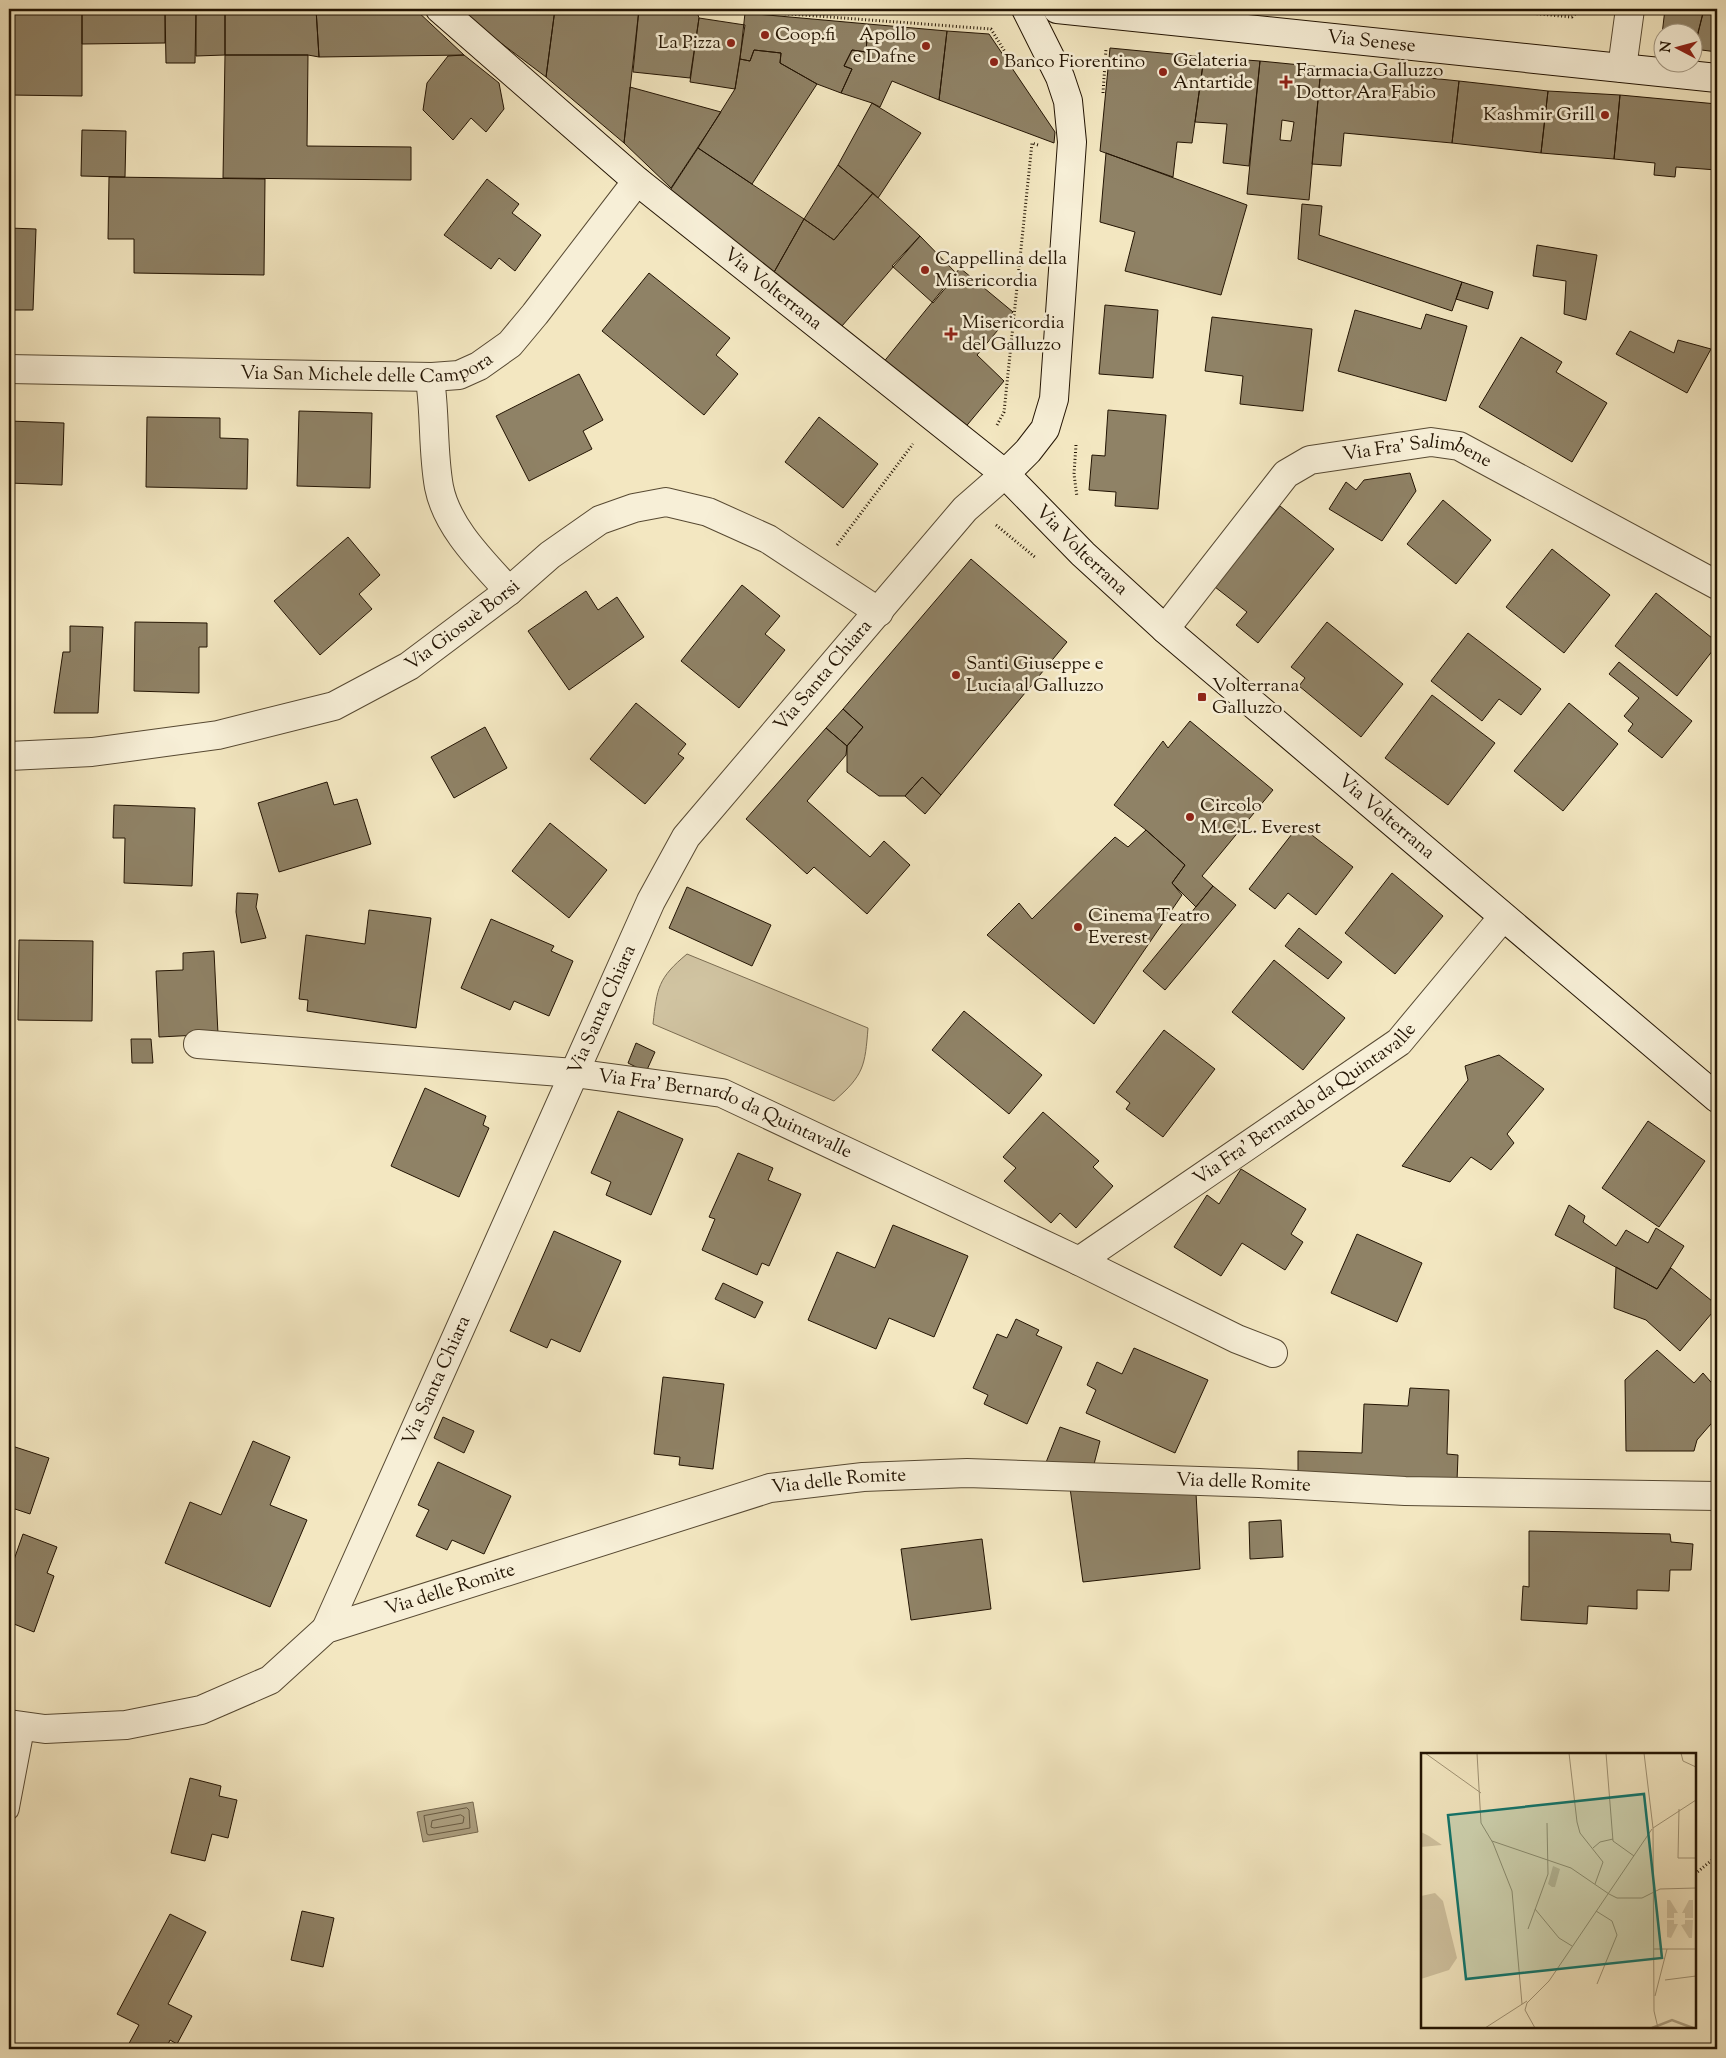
<svg xmlns="http://www.w3.org/2000/svg" width="1726" height="2058" font-family="'Sorts Mill Goudy',serif">
  <style>
    .green { fill: #d0c3a1; stroke: #7a6c52 }
    .water { fill: #ac9f80; stroke: #75674e }
    .lines { fill: none; stroke-linecap: round; stroke-linejoin: round }
    .shore { stroke: #685a42; stroke-width: 1 }
    .building { fill: #8f8266; stroke: #231403; fill-rule: evenodd }
    .lane-casing { stroke: #574932; stroke-width: 21 }
    .street-casing { stroke: #574932; stroke-width: 30 }
    .secondary-casing { stroke: #231403; stroke-width: 30 }
    .path { stroke: #231403; stroke-width: 3; stroke-dasharray: 1 2.5; stroke-linecap: butt }
    .lane { stroke: #f7efd7; stroke-width: 19 }
    .street { stroke: #f7efd7; stroke-width: 28 }
    .secondary { stroke: #f7efd7; stroke-width: 28 }
    .poi-dot { fill: #8f2418; stroke: #f7efd7; stroke-width: 2 }
    .labels { text-anchor: middle; dominant-baseline: central; stroke-width: 5; stroke-linejoin: round; paint-order: stroke }
    .poi-label { font-size: 19px; fill: #231403; stroke: #f7efd7; text-anchor: start }
    .street-label { font-size: 19px; fill: #231403; stroke: #f7efd7 }
    .inset-river { fill: none; stroke: #ac9f80; stroke-width: 2.5 }
    .inset-road { fill: none; stroke: #a09375; stroke-width: 1 }
    .view { fill: #0f766e; fill-opacity: 0.15; stroke: #0f766e; stroke-width: 2.5 }
    .inset-edge { fill: none; stroke: #231403; stroke-width: 2.5 }
  </style>
  <rect width="100%" height="100%" fill="#f3e7c1"/>
  <filter id="stains"><feTurbulence type="fractalNoise" baseFrequency=".004" numOctaves="4"/><feColorMatrix values="0 0 0 0 .2 0 0 0 0 .09 0 0 0 0 .02 0 0 0 .5 -.17"/></filter>
  <radialGradient id="worn" r=".72"><stop offset=".6" stop-color="#630" stop-opacity="0"/><stop offset="1" stop-color="#630" stop-opacity=".3"/></radialGradient>
  <path class="green" d="M687,954L868,1028C865,1066 864,1075 834,1101L653,1024C657,988 658,978 687,954Z"/>
  <path class="water" d="M473,1802L478,1832L423,1842L417,1812Z"/>
  <g class="lines">
    <path class="shore" d="M467,1808L469,1810L470,1828L429,1835L427,1834L424,1816Z
      M461,1815L464,1817L463,1823L434,1828L431,1827L432,1821Z"/>
  </g>
  <path class="building" d="M9,9H82V96L9,95Z
    M82,9H165V43L82,44Z
    M165,9H196L195,63H166Z
    M196,9H225V55L196,56Z
    M225,9H316L319,57L308,55H225Z
    M316,9H415L464,55L319,57Z
    M470,9H555L546,77L469,19Z
    M555,9H639L624,143L546,77Z
    M639,9H662L697,12L699,18L690,78L633,72Z
    M1665,9H1704L1694,49V32H1664V43H1661Z
    M1704,9H1717V52L1694,49Z
    M745,13L868,24L866,52L852,50L844,66L852,69L841,93L817,84L780,63L781,53L754,50L750,61L740,59Z
    M699,18L745,25L735,89L690,82Z
    M868,24L947,31L939,100L892,81L880,107L872,103L841,93L852,69L844,66L852,50L866,52Z
    M947,31L989,34L1055,132L1054,143L939,100Z
    M1110,48L1204,57L1192,143L1177,142L1173,177L1100,151Z
    M754,50L781,53L780,63L817,84L752,184L698,148L735,89L740,59L750,61Z
    M225,55H308L307,146L411,147V180L223,178Z
    M464,55L499,83L504,109L486,132L471,118L453,140L423,110L427,83L448,56Z
    M1204,57L1260,61L1249,166L1223,163L1227,124L1195,122Z
    M1260,61L1321,67L1309,200L1247,194ZM1282,120L1294,122L1291,141L1280,140Z
    M1321,67L1459,81L1452,143L1344,133L1341,166L1312,164Z
    M1459,81L1548,91L1541,153L1452,143Z
    M630,87L721,112L671,188L624,143Z
    M1548,91L1620,95L1614,159L1541,153Z
    M1620,95L1717,104V170L1676,167L1675,177L1654,175L1655,163L1614,159Z
    M872,103L921,133L878,198L838,165Z
    M82,130L126,131L125,177L81,176Z
    M698,148L804,219L773,274L669,192Z
    M1106,153L1247,205L1221,295L1125,271L1135,232L1100,222Z
    M838,165L873,193L834,240L804,219Z
    M109,177L265,179L264,275L134,273V239H108Z
    M487,179L519,204L512,213L541,235L515,271L499,258L491,269L444,235Z
    M873,193L920,236L842,326L773,274L804,219L834,240Z
    M1302,204L1322,206L1319,235L1462,282L1452,311L1298,259Z
    M9,228L36,229L33,310H9Z
    M920,236L957,274L933,303L892,266Z
    M1537,245L1597,255L1586,320L1564,314L1566,281L1533,276Z
    M960,268L1013,312L977,355L1004,381L963,430L882,364Z
    M649,273L730,338L716,355L738,374L704,415L602,331Z
    M1462,282L1493,292L1488,309L1456,299Z
    M1105,305L1158,310L1153,378L1099,374Z
    M1355,310L1421,329L1426,314L1467,326L1446,401L1338,371Z
    M1212,317L1312,329L1303,411L1240,404L1243,376L1205,371Z
    M1630,331L1674,353L1678,340L1711,349L1687,393L1616,354Z
    M1521,337L1562,362L1556,372L1607,403L1572,462L1479,407Z
    M579,374L603,420L583,431L592,449L529,481L496,416Z
    M1108,410L1166,415L1158,509L1115,506L1116,492L1089,490L1092,455L1105,456Z
    M299,411L372,413L370,488L297,486Z
    M147,417L220,418V438L248,439L247,489L146,487Z
    M819,417L878,464L843,508L785,462Z
    M9,421L64,423L62,485L9,483Z
    M1410,473L1416,491L1382,541L1329,509L1346,482L1356,490L1364,480Z
    M1443,500L1491,540L1456,584L1407,544Z
    M1280,506L1334,549L1258,643L1236,625L1247,612L1215,587Z
    M348,537L380,575L359,594L372,609L320,655L274,601Z
    M1552,549L1610,595L1564,653L1506,607Z
    M971,559L1067,642L941,795L922,777L905,796H879L847,772V746L863,727L843,709Z
    M742,585L780,616L765,634L785,650L739,708L681,661Z
    M586,591L598,610L617,597L644,637L569,690L528,631Z
    M1656,593L1717,642V645L1677,696L1615,646Z
    M135,622L207,623V647H199V693L134,691Z
    M1327,622L1403,684L1361,737L1299,686L1305,678L1291,667Z
    M70,626L103,627L98,713H54L63,652H70Z
    M1468,633L1541,689L1521,715L1499,699L1482,721L1431,681Z
    M1619,662L1692,721L1662,758L1628,731L1633,724L1624,716L1639,698L1609,674Z
    M1432,695L1495,743L1448,805L1385,758Z
    M636,703L686,744L678,754L684,758L645,804L590,759Z
    M1569,703L1618,744L1563,811L1514,771Z
    M843,709L863,727L847,746L826,728Z
    M1190,721L1273,790L1202,876L1213,886L1196,907L1172,883L1185,865L1146,830L1114,805L1163,741L1168,748Z
    M485,727L507,768L454,798L431,757Z
    M826,728L847,746L846,755L807,801L870,857L884,841L910,865L867,914L814,867L807,874L746,819Z
    M922,777L941,795L925,814L905,796Z
    M327,782L334,805L357,799L371,844L279,872L258,803Z
    M114,805L195,808L192,886L124,883L125,838H113Z
    M550,823L607,870L569,918L512,871Z
    M1299,825L1353,867L1316,915L1288,893L1275,909L1249,889Z
    M1146,830L1185,865L1172,883L1182,895L1094,1024L987,935L1019,903L1032,919L1115,837L1128,847Z
    M1392,873L1443,916L1395,974L1345,933Z
    M1213,886L1236,905L1165,990L1143,971Z
    M687,887L771,925L752,966L669,928Z
    M237,893L258,894L256,907L266,938L241,943L236,912Z
    M369,910L431,918L416,1028L307,1011L308,1000L299,999L306,935L365,944Z
    M491,919L554,946L551,951L573,961L549,1016L514,1001L510,1010L461,988Z
    M1299,928L1342,962L1328,979L1285,946Z
    M19,940L93,941L92,1021L18,1020Z
    M214,951L218,1034L159,1037L156,971L183,970V953Z
    M1274,960L1345,1018L1303,1070L1232,1012Z
    M964,1011L1042,1075L1009,1114L932,1050Z
    M1164,1030L1215,1069L1163,1137L1126,1109L1130,1103L1116,1092Z
    M131,1039H151L153,1063H132Z
    M636,1043L655,1052L646,1072L628,1063Z
    M1499,1055L1544,1089L1507,1134L1514,1143L1491,1170L1471,1157L1450,1182L1402,1166L1468,1080L1465,1066Z
    M425,1088L486,1116L483,1125L489,1128L459,1197L391,1166Z
    M618,1111L683,1139L651,1215L606,1195L611,1182L591,1173Z
    M1043,1112L1099,1161L1093,1167L1113,1186L1076,1228L1060,1213L1051,1223L1004,1181L1016,1168L1003,1157Z
    M1648,1121L1705,1161L1659,1227L1602,1188Z
    M738,1153L773,1168L768,1180L801,1194L769,1266L762,1263L757,1275L702,1250L715,1219L709,1217Z
    M1241,1169L1306,1209L1291,1234L1303,1242L1285,1270L1242,1243L1221,1276L1174,1247L1207,1195L1219,1204Z
    M1569,1205L1585,1216L1583,1222L1616,1246L1626,1230L1648,1243L1656,1228L1684,1246L1657,1289L1555,1235Z
    M893,1225L968,1256L934,1337L889,1318L876,1349L808,1320L837,1252L875,1268Z
    M554,1231L621,1261L580,1352L551,1339L547,1348L510,1331Z
    M1357,1234L1422,1263L1397,1322L1331,1293Z
    M1616,1267L1657,1289L1671,1268L1717,1305V1307L1680,1351L1646,1320L1614,1308Z
    M723,1283L763,1302L755,1318L715,1299Z
    M1016,1319L1039,1330L1036,1335L1062,1347L1027,1424L984,1404L988,1395L973,1388L997,1334L1007,1338Z
    M1134,1348L1208,1380L1175,1453L1086,1413L1096,1390L1087,1385L1097,1362L1122,1374Z
    M1657,1350L1694,1383L1703,1373L1717,1389V1417L1697,1440L1694,1451H1626L1625,1380Z
    M663,1377L724,1384L713,1469L679,1465L680,1457L654,1454Z
    M1410,1388L1449,1390L1447,1454L1458,1455L1457,1481L1298,1475V1451L1362,1453L1364,1404L1408,1406Z
    M443,1417L474,1431L464,1453L434,1438Z
    M1060,1427L1100,1441L1093,1468L1045,1465Z
    M253,1441L290,1457L270,1505L307,1520L270,1607L165,1563L190,1502L221,1515Z
    M9,1445L49,1458L30,1514L9,1507Z
    M438,1462L511,1496L484,1554L452,1540L447,1550L416,1536L429,1510L418,1505Z
    M1070,1488L1196,1493L1200,1569L1083,1582Z
    M1281,1520L1283,1557L1250,1559L1249,1522Z
    M1529,1531L1670,1534L1671,1542L1693,1544L1691,1570H1670L1669,1591L1637,1590V1609L1588,1606L1587,1624L1521,1620L1523,1586L1529,1587Z
    M23,1534L57,1547L47,1573L54,1576L34,1632L9,1622V1574Z
    M982,1539L991,1609L911,1620L901,1549Z
    M190,1778L221,1786L219,1796L237,1800L228,1838L212,1834L205,1861L171,1853Z
    M302,1911L334,1918L323,1967L291,1960Z
    M170,1914L206,1932L168,2004L192,2016L177,2044L170,2040L166,2049H126L139,2025L117,2014Z"/>
  <g class="lines">
    <g class="lane-casing">
      <path id="lane" d="M9,1810L25,1726"/>
    </g>
    <g class="street-casing">
      <g id="street">
        <path d="M1622,68L1630,9"/>
        <path id="s1" d="M9,369L432,377L459,375L479,366L510,344L535,314L637,181"/>
        <path d="M432,377L431,387C435,420 433,454 439,487C447,528 483,562 509,591"/>
        <path id="s2" d="M1165,629L1286,474L1310,460L1431,442L1459,446L1717,585"/>
        <path id="s3" d="M9,756L92,752L218,735L334,706L409,666L509,591L550,555L600,520L634,508L666,502L708,512L768,539L879,612"/>
        <path id="s4" d="M198,1044L574,1073L722,1093L1079,1261L1237,1339L1273,1353"/>
        <path id="s5" d="M1079,1261L1399,1042L1503,917"/>
        <path id="s6" d="M326,1629L651,901L686,837L965,509L1005,474"/>
        <path id="s7" d="M9,1724L45,1729L126,1725L201,1710L270,1680L326,1629L770,1488L863,1477L967,1473L1259,1483L1405,1491L1717,1496"/>
      </g>
    </g>
    <g class="secondary-casing">
      <g id="secondary">
        <path id="s8" d="M440,9L637,181L1005,474L1083,554L1165,629L1717,1098"/>
        <path id="s9" d="M1057,9L1717,78"/>
        <path d="M1005,474L1028,451L1045,429L1054,399L1072,142L1068,101L1060,77L1026,9"/>
      </g>
    </g>
    <path class="path" d="M722,9L991,29L1013,65
      M1488,9L1572,17L1580,9
      M1103,93L1106,49
      M997,425L1004,412L1032,143L1038,145
      M1076,445L1074,474L1077,497
      M996,525L1036,558
      M837,545L913,444
      M1695,1874L1717,1856"/>
    <use href="#lane" class="lane"/>
    <use href="#street" class="street"/>
    <use href="#secondary" class="secondary"/>
  </g>
  <g class="poi-dot">
    <circle cx="765" cy="35" r="5"/>
    <circle cx="731" cy="43" r="5"/>
    <circle cx="926" cy="46" r="5"/>
    <circle cx="994" cy="62" r="5"/>
    <circle cx="1163" cy="72" r="5"/>
    <path d="M1283.5 74.5h5v5h5v5h-5v5h-5v-5h-5v-5h5z"/>
    <circle cx="1605" cy="115" r="5"/>
    <circle cx="925" cy="270" r="5"/>
    <path d="M948.5 326.5h5v5h5v5h-5v5h-5v-5h-5v-5h5z"/>
    <circle cx="956" cy="675" r="5"/>
    <rect x="1197" y="692" width="10" height="10" rx="2.5"/>
    <circle cx="1190" cy="817" r="5"/>
    <circle cx="1078" cy="927" r="5"/>
  </g>
  <g class="labels">
    <g class="poi-label">
      <text x="775" y="35">Coop.fi</text>
      <text x="916" y="35" text-anchor="end">Apollo<tspan x="916" dy="22">e Dafne</tspan></text>
      <text x="721" y="43" text-anchor="end">La Pizza</text>
      <text x="1173" y="61">Gelateria<tspan x="1173" dy="22">Antartide</tspan></text>
      <text x="1004" y="62">Banco Fiorentino</text>
      <text x="1296" y="71">Farmacia Galluzzo<tspan x="1296" dy="22">Dottor Ara Fabio</tspan></text>
      <text x="1595" y="115" text-anchor="end">Kashmir Grill</text>
      <text x="935" y="259">Cappellina della<tspan x="935" dy="22">Misericordia</tspan></text>
      <text x="962" y="323">Misericordia<tspan x="962" dy="22">del Galluzzo</tspan></text>
      <text x="966" y="664">Santi Giuseppe e<tspan x="966" dy="22">Lucia al Galluzzo</tspan></text>
      <text x="1212" y="686">Volterrana<tspan x="1212" dy="22">Galluzzo</tspan></text>
      <text x="1200" y="806">Circolo<tspan x="1200" dy="22">M.C.L. Everest</tspan></text>
      <text x="1088" y="916">Cinema Teatro<tspan x="1088" dy="22">Everest</tspan></text>
    </g>
    <g class="street-label">
      <text stroke="none"><textPath href="#s9" startOffset="316">Via Senese</textPath></text>
      <text stroke="none"><textPath href="#s8" startOffset="435">Via Volterrana</textPath></text>
      <text stroke="none"><textPath href="#s1" startOffset="359">Via San Michele delle Campora</textPath></text>
      <text stroke="none"><textPath href="#s2" startOffset="334">Via Fra' Salimbene</textPath></text>
      <text stroke="none"><textPath href="#s8" startOffset="840">Via Volterrana</textPath></text>
      <text stroke="none"><textPath href="#s3" startOffset="482">Via Giosuè Borsi</textPath></text>
      <text stroke="none"><textPath href="#s6" startOffset="1082">Via Santa Chiara</textPath></text>
      <text stroke="none"><textPath href="#s8" startOffset="1245">Via Volterrana</textPath></text>
      <text stroke="none"><textPath href="#s6" startOffset="678">Via Santa Chiara</textPath></text>
      <text stroke="none"><textPath href="#s5" startOffset="275">Via Fra' Bernardo da Quintavalle</textPath></text>
      <text stroke="none"><textPath href="#s4" startOffset="535">Via Fra' Bernardo da Quintavalle</textPath></text>
      <text stroke="none"><textPath href="#s6" startOffset="272">Via Santa Chiara</textPath></text>
      <text stroke="none"><textPath href="#s7" startOffset="880">Via delle Romite</textPath></text>
      <text stroke="none"><textPath href="#s7" startOffset="1285">Via delle Romite</textPath></text>
      <text stroke="none"><textPath href="#s7" startOffset="475">Via delle Romite</textPath></text>
    </g>
  </g>
  <g transform="translate(1421 1753)">
    <rect width="275" height="275" fill="#f3e7c1"/>
    <path d="M0,79L8,83L21,92L0,94ZM132,113L139,116L134,134H131L127,131ZM14,140L22,148L36,205L28,217L0,226V143ZM246,147H249L257,160H253V165H246ZM268,147H272V165H264V160H261ZM246,167H253V171H257L250,185L246,184ZM264,167H272L271,185H268L260,172L264,171Z" fill="#d0c3a1"/>
    <path class="inset-river" d="M231,275L251,267L272,275"/>
    <path class="inset-road" d="M4,0L60,40M56,0L60,70L72,90L91,138L101,251M148,0L156,69L159,80L182,109L174,131M185,0L192,88L213,103M223,0L232,75L233,258L237,275M260,0L262,8L275,14M258,56L257,105H275M232,75L275,47M71,88L150,115L188,141M172,95L179,89L192,86M188,141L196,145H221L239,136L275,135M114,156L138,185L151,193M175,158L191,168L196,182L176,231M107,176L127,121L126,70M233,196H275M244,227L275,223M234,243L246,196M104,257L106,250L128,228L231,76M104,257L114,275M64,275L106,248"/>
    <path class="view" d="M223,41L241,205L45,226L27,62Z"/>
    <rect width="275" height="275" class="inset-edge"/>
  </g>
  <rect width="1726" height="2058" fill="none" stroke="#f3e7c1" stroke-width="30"/>
  <rect x="10" y="10" width="1706" height="2038" fill="none" stroke="#231403" stroke-width="2.5"/>
  <rect x="15" y="15" width="1696" height="2028" fill="none" stroke="#231403"/>
  <g transform="translate(1678 48) rotate(276)"><circle r="24" fill="#f7efd7" stroke="#a29782"/>
  <path d="M0-4L9 19L0 12L-9 19Z" fill="#8f2418"/>
  <text y="-8" font-size="14" font-weight="bold" text-anchor="middle" fill="#231403">N</text>
  </g>
  <rect width="100%" height="100%" filter="url(#stains)"/>
  <rect width="100%" height="100%" fill="url(#worn)"/>
</svg>
